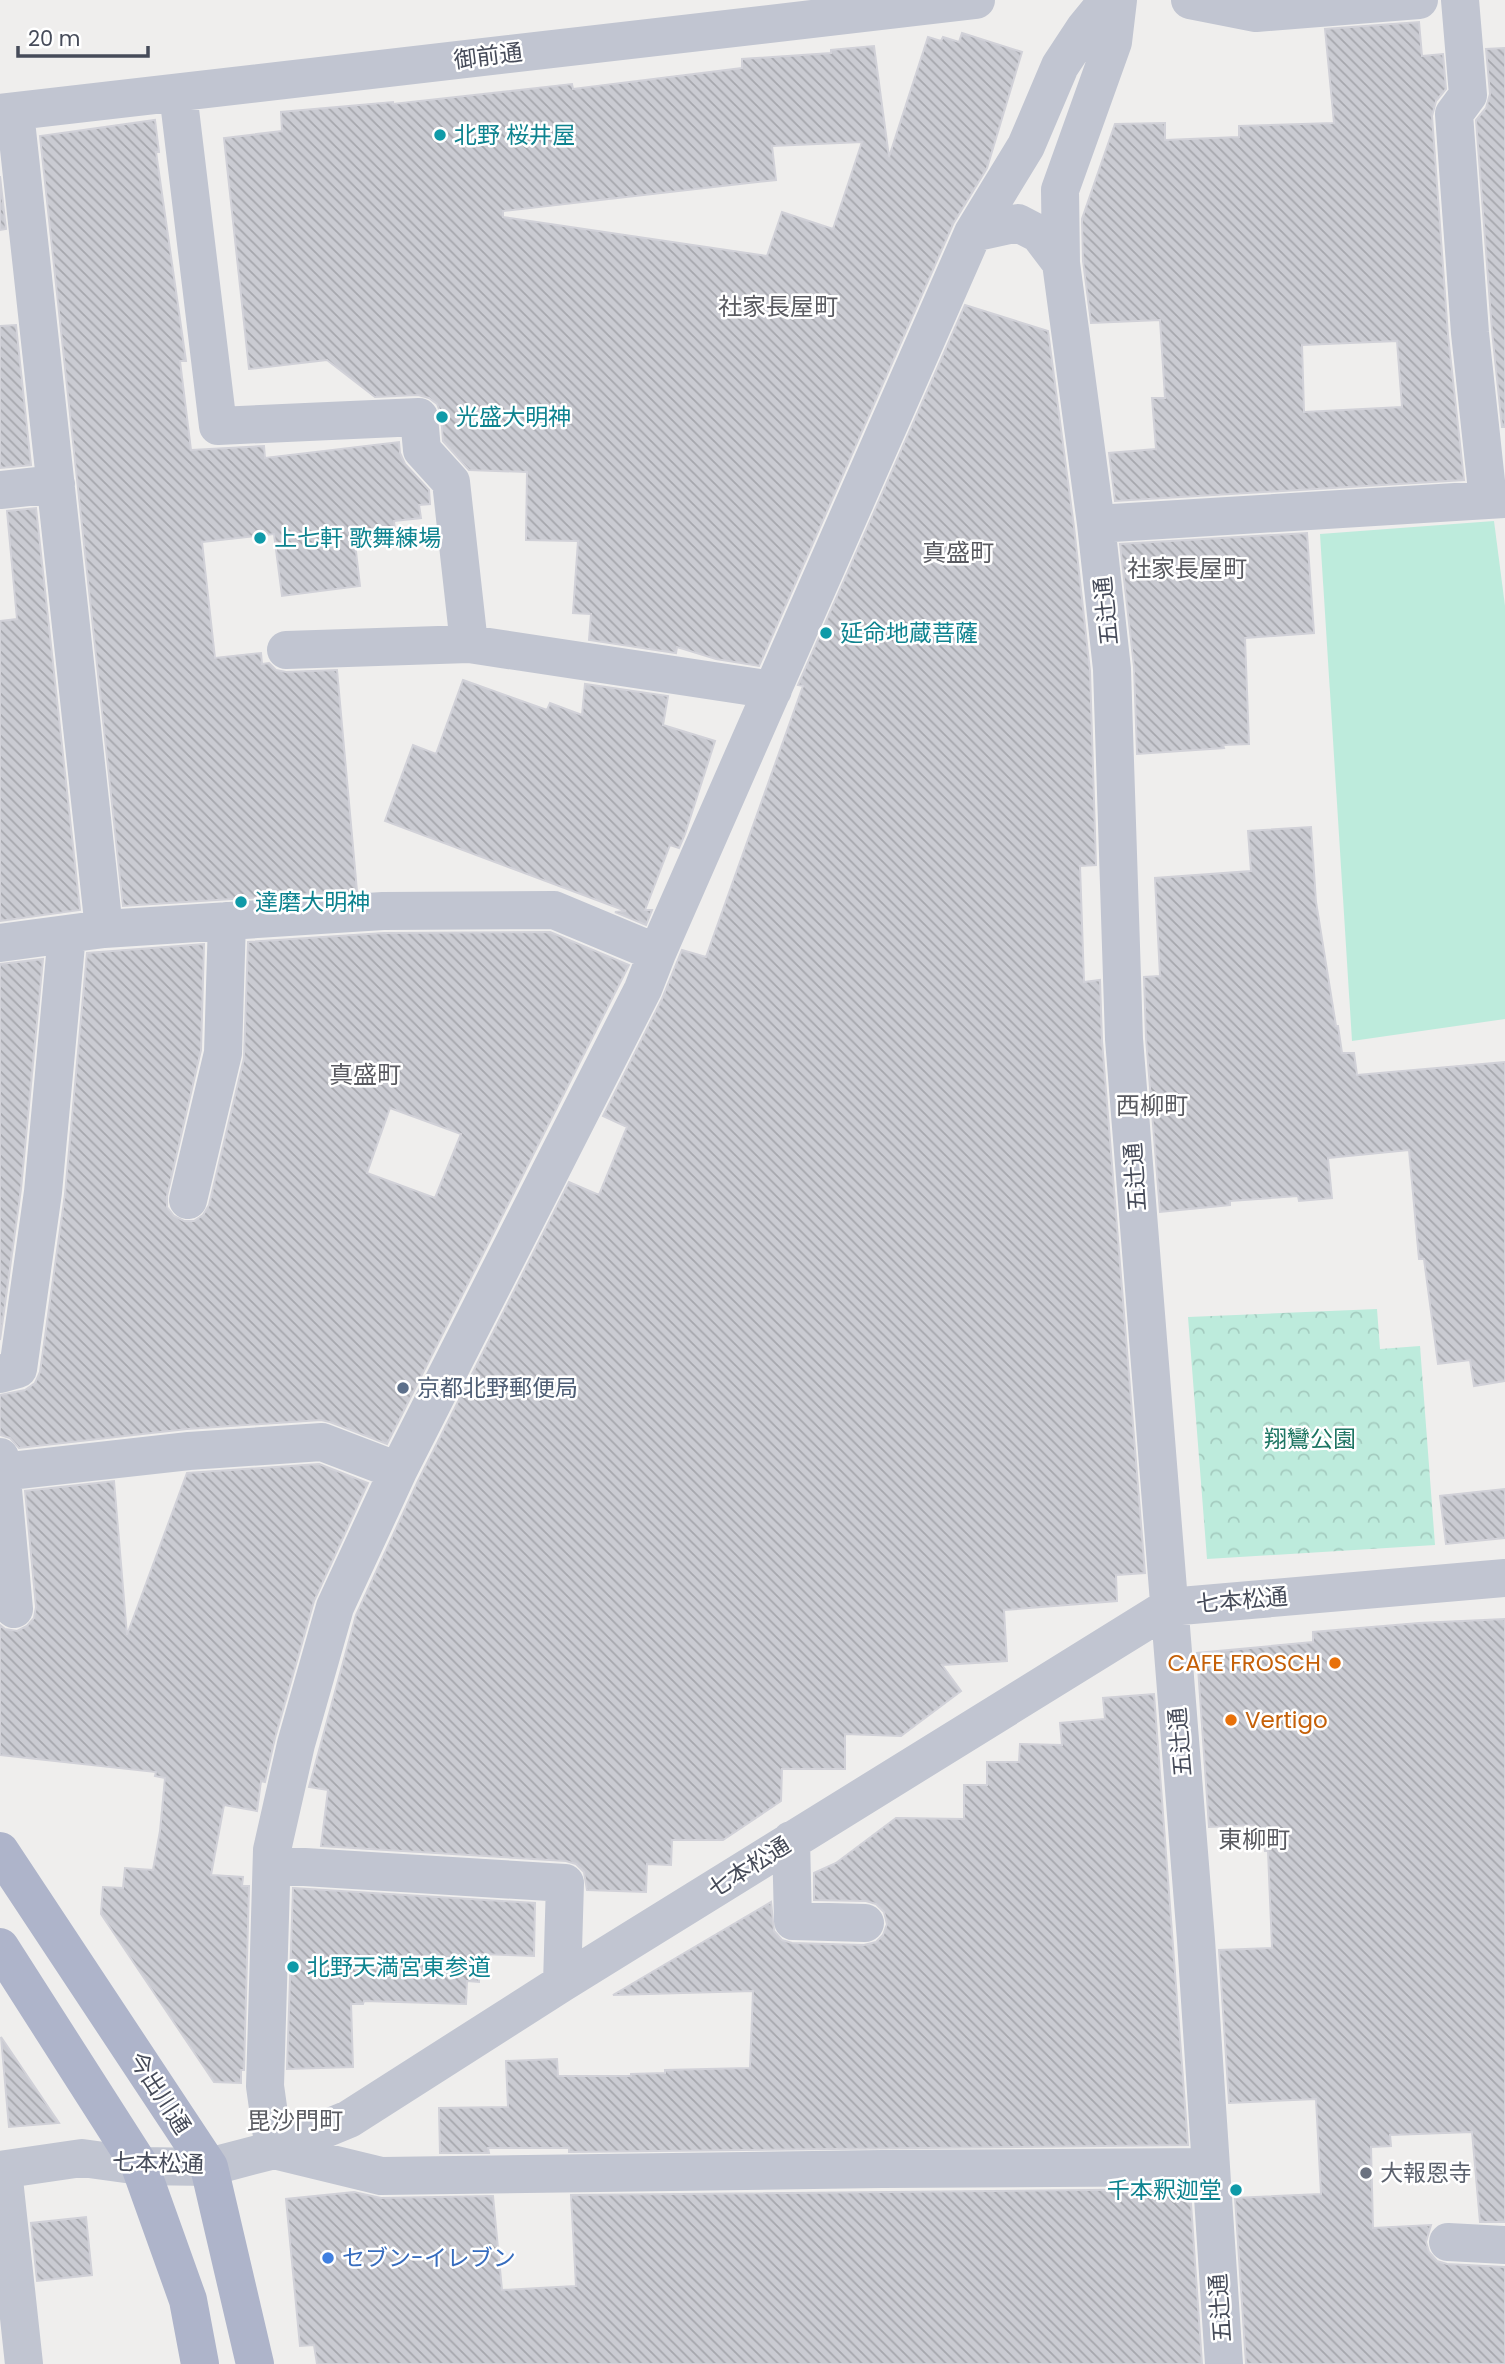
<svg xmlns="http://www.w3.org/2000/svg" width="1505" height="2364" font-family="Poppins,'Noto Sans JP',sans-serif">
<defs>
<pattern id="park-crowns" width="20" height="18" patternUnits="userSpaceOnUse" patternTransform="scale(1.75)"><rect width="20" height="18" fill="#bdebdc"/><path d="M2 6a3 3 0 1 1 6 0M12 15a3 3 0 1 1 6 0" fill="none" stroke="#a4cbbf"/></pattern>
<pattern id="building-back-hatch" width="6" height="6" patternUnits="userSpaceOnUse" patternTransform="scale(1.75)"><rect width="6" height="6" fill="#cacbd2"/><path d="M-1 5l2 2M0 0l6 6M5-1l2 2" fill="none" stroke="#a6a7ad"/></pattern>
</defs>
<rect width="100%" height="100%" fill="#efeeed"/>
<path fill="url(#park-crowns)" d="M1377,1309L1380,1349L1420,1346L1435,1545L1207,1559L1188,1317Z"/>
<path fill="#bdebdc" d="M1494,521L1505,606V1019L1352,1041L1320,534Z"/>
<path fill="url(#building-back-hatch)" stroke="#d1d1d8" stroke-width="2" fill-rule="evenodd" d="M1419,22L1422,56L1443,54L1446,89L1436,101L1432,116L1448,335L1464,480L1115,501L1109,453L1156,449L1152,398H1165L1160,320L1091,323L1083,261L1082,219L1115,124L1165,123V140L1239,137V126L1334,123L1325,29ZM1397,341L1402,407L1304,412L1302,345Z
M962,33L1022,52L987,168L953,224L759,666L716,659L677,647L676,653L589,640L591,614L573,613L578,541L526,540L527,472L469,470L443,441L441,414L437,404L429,398L418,395L375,397L327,360L249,369L224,138L282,131L281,112L393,102V104L572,84L573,89L742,68V59L831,53V50L874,46L889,157L928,37L941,41L943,37L959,42ZM862,142L833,229L782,212L767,256L503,217V211L776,180L772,146Z
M1505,48V427H1502L1492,331L1476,120L1486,108L1490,94L1486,49Z
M155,120L159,152H156L186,361H180L191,450L264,446L265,458L399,442L400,453L405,464L429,490L430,504L419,505L421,518L394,521L396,539L355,543L360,586L282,596L274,534L202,542L215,658L261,653L262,664L269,663L276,670L286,672L337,670L357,891L123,906L40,136Z
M0,176L6,229L0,230Z
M965,305L1048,331L1074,527L1090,671L1096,865L1080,866L1084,982L1100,980L1102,1041L1145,1573L1116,1575L1117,1601L1004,1610L1007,1661L942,1665L961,1691L901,1736L845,1734V1769H782L781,1801L723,1840H672L671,1865L647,1864L646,1892L587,1890L584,1872L576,1864L566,1861L321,1846L328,1790L309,1787L356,1615L418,1481L569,1182L599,1195L627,1127L603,1116L662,999L682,950L706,957L803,686L798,685Z
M16,325L31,465L0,468V326Z
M36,508L80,910L0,921V621L17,619L7,511Z
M1307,533L1314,633L1245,638L1249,744L1223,745L1224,748L1137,754L1134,667L1120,544Z
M463,680L547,710L550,703L582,715L585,684L668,696L663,725L715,741L685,834L679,848L670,845L645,910H652L646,925L615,912L626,911L385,821L413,745L436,754Z
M1311,827L1316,902L1336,1026H1338L1342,1053H1354L1357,1075L1505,1062V1381L1474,1386L1470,1360L1438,1364L1424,1259H1419L1409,1150L1328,1158L1332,1198L1299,1201L1298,1196L1230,1201V1205L1160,1212L1146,1038L1144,977L1160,976L1155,878L1251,871L1248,831Z
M550,932L629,965L387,1444L330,1422L321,1420L187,1429L19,1448L10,1438L0,1435V1395L25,1390L35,1383L40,1372L65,1194L87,953L204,944L201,1050L167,1196V1207L174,1216L184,1221H194L203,1215L209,1205L244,1058L248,942L384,933ZM390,1108L461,1134L435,1198L367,1173Z
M43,959L21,1189L0,1340V964Z
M319,1464L368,1483L314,1601L275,1738L265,1782L261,1781L257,1811L224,1805L211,1875L243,1877L242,1886H249L244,2070H241V2083L214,2082L101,1914L103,1887L123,1888L125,1868L153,1870L160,1831L165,1778L155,1776L156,1772L0,1755V1625L5,1629L17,1631L27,1626L34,1618L36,1607L25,1491L114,1481L127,1635L187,1473Z
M1505,1489V1538L1446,1544L1440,1496Z
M1505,1619V2222H1480L1472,2132L1390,2135L1391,2146L1371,2147L1373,2228L1431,2225L1426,2242L1429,2252L1437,2261L1447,2264L1505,2267V2364H1246L1235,2198L1321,2194L1316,2099L1229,2103L1219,1950L1272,1948L1268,1851H1265L1264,1829H1255V1825L1209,1827L1197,1653L1313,1642V1632L1419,1623Z
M1154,1694L1188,2145L569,2152V2148H488L489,2153H440L439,2108L508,2107L506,2061L557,2059L558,2076H631V2074L665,2073V2070L750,2068L753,1991L613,1995L771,1902L774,1931L782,1940L792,1943L864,1945L876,1942L883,1935L887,1924L884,1912L876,1904L866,1901L814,1900V1873L836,1863L896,1818L964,1819V1785H987V1762H1019L1020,1744L1062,1745L1060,1723L1105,1719L1103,1698Z
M293,1888L535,1903L534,1956L480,1954L479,1982L467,1981L466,2004L364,2001L363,2004H351L353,2067L287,2069Z
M1,2037L59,2123L9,2127Z
M1190,2189L1202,2364H317L314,2345L300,2346L286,2199L354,2192L381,2198L493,2196L502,2290L576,2286L571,2195Z
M86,2217L92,2275L37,2281L31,2223Z"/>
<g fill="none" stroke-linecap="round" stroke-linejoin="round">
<path stroke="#c1c5d1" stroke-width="38" d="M1108,0L1085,28L1060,66L1026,146L973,233L657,953L643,989L398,1471L335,1607L296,1744L272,1850L265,2086L274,2150L381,2176L882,2169L1210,2167
M1118,0L1113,42L1060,190L1061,263L1096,524L1112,669L1124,1039L1196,1940L1224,2364
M1190,0L1256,13L1419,0
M1460,0L1468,95L1454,114L1470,333L1488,500
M178,93L218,426L419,417L422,450L451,482L469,644
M15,112L104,929
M0,113L976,0
M973,233L1018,223L1039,234L1061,263
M0,490L56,484
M1096,524L1505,499
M286,650L469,644L773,690
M0,943L104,929L383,911L554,910L657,953
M188,1200L223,1053L227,921
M0,1374L18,1369L43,1192L67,934
M0,1457L14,1609
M0,1472L189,1451L322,1442L398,1471
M791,1840L793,1921L865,1923
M272,1865L565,1883L562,1983
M0,2170L82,2158L140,2166L209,2167L274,2150L349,2119L562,1983L1169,1607L1505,1578
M3,2170L24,2364
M1448,2242L1505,2245"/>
<path stroke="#aeb4ca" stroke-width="38" d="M0,1851L209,2167L255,2364
M0,1947L140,2166L188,2300L200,2364"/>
</g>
<g fill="#0f9aa8" stroke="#fff" stroke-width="2.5">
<circle cx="440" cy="135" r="7"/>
<circle cx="442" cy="417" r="7"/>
<circle cx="260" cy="538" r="7"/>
<circle cx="826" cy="633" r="7"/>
<circle cx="241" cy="902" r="7"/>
<circle cx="293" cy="1967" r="7"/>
<circle cx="1236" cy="2190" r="7"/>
</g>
<circle fill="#5c6f8a" stroke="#fff" stroke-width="2.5" cx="403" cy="1388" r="7"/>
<g fill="#e8710a" stroke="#fff" stroke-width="2.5">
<circle cx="1335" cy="1663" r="7"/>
<circle cx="1231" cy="1720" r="7"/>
</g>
<circle fill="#6b7280" stroke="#fff" stroke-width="2.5" cx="1366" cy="2173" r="7"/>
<circle fill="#3f7fe0" stroke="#fff" stroke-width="2.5" cx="328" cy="2258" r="7"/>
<g text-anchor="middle" stroke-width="5" stroke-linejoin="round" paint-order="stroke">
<g font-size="23" fill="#464b59" stroke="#fff">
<text transform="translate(488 56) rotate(-7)" y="8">御前通</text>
<text transform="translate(1106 611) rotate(-96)" y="8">五辻通</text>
<text transform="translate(1135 1177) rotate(-94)" y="8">五辻通</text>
<text transform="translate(1242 1600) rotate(-5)" y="8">七本松通</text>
<text transform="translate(1180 1742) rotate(-95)" y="8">五辻通</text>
<text transform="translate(749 1867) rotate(-32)" y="8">七本松通</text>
<text transform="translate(160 2093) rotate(57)" y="8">今出川通</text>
<text transform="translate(158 2163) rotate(2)" y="8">七本松通</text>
<text transform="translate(1220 2308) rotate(-94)" y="8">五辻通</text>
</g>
<g font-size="23" fill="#0d838f" stroke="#fff" text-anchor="start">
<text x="454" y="143">北野 桜井屋</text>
<text x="456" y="425">光盛大明神</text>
<text x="274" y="546">上七軒 歌舞練場</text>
<text x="840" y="641">延命地蔵菩薩</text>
<text x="255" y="910">達磨大明神</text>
<text x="307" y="1975">北野天満宮東参道</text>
<text x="1222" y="2198" text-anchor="end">千本釈迦堂</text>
</g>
<g font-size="23" fill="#4e5e75" stroke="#fff" text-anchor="start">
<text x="417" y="1396">京都北野郵便局</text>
</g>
<g font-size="23" fill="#1c7562" stroke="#fff">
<text x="1310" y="1447">翔鸞公園</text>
</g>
<g font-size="23" fill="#c56008" stroke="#fff" text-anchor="end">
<text x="1321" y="1671">CAFE FROSCH</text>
<text x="1245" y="1728" text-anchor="start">Vertigo</text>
</g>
<g font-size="23" fill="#5b616d" stroke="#fff" text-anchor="start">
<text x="1380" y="2181">大報恩寺</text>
</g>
<g font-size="23" fill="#366cbe" stroke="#fff" text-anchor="start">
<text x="342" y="2266">セブン-イレブン</text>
</g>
<g font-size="24" fill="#5a5b61" stroke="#fff">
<text x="778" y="315">社家長屋町</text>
<text x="958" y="561">真盛町</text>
<text x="1187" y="577">社家長屋町</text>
<text x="365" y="1083">真盛町</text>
<text x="1152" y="1114">西柳町</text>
<text x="1254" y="1848">東柳町</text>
<text x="295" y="2129">毘沙門町</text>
</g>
</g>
<path d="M18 46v10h130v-10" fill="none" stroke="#464b59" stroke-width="3.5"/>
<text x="28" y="46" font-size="21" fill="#464b59" stroke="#ffffff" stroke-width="5" paint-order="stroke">20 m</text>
</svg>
